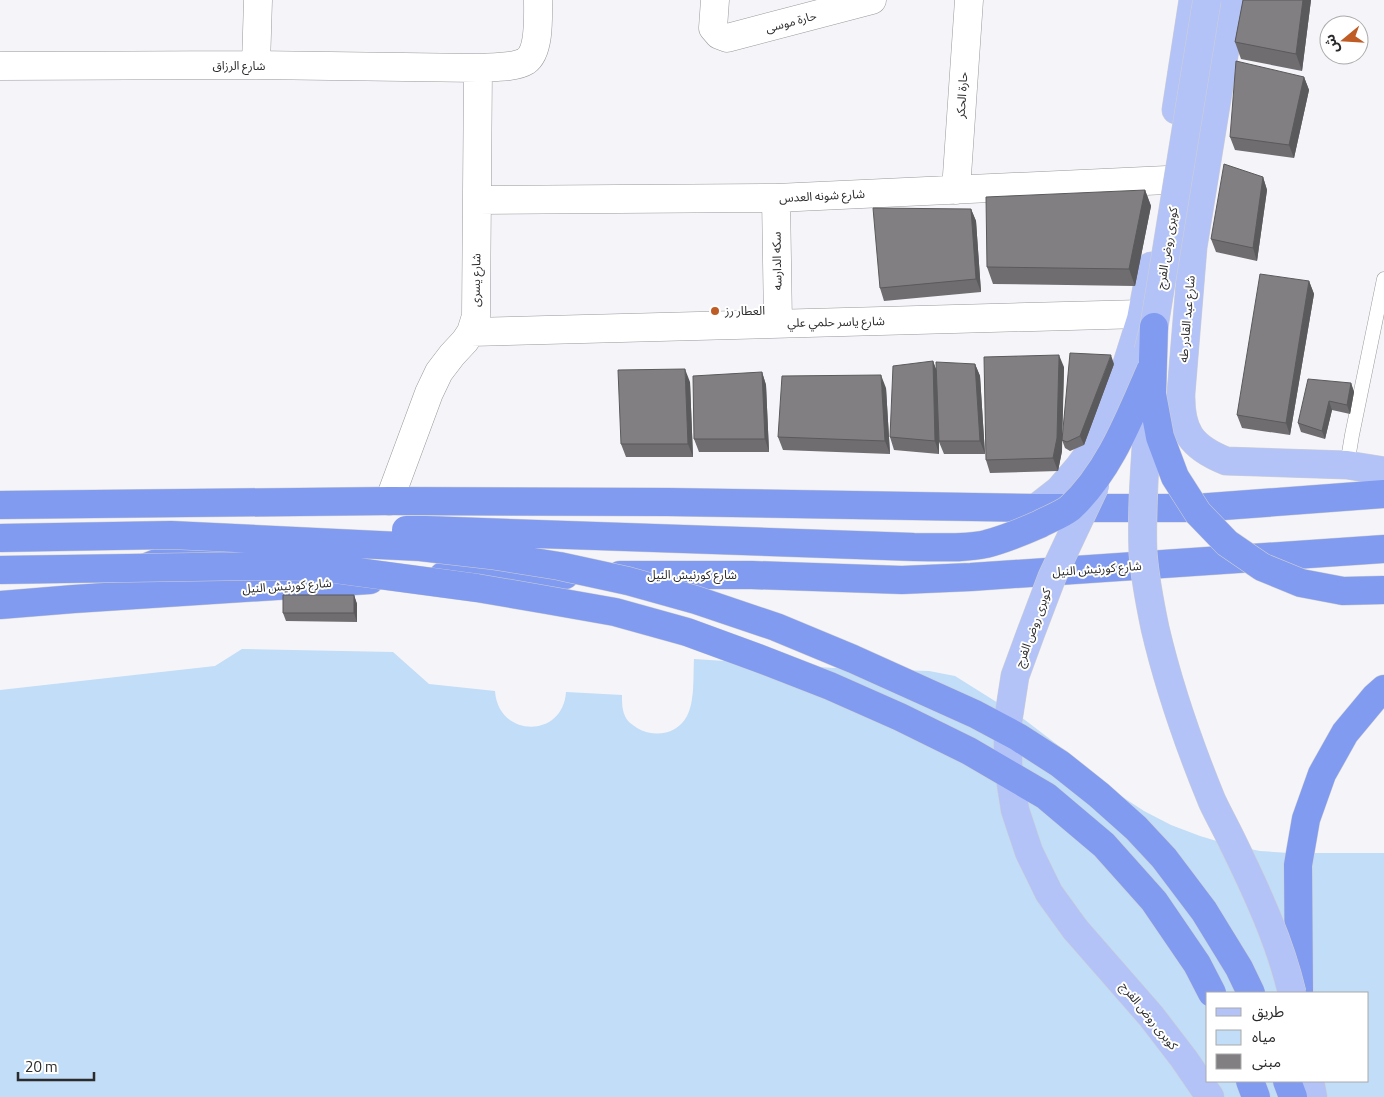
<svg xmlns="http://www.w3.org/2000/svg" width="1384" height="1097" font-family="'Titillium Web','Noto Sans Arabic',sans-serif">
<rect width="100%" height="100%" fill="#f5f4f8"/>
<path fill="#c1ddf7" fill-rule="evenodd" d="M242,649L393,652L429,684L495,691C498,738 563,739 566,692L622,695C622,703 622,711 626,718C628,722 633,725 637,728C654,738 677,735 687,716C695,701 693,676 694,659L834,668L929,671L955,676L1025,720L1072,756L1118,794L1144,811L1171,825L1200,836L1230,845L1260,851L1289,853H1384V1097H0V690L215,666ZM1208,993H1368V1081H1208Z"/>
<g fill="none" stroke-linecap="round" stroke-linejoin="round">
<defs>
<path id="lane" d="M1347,465L1352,435L1384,279"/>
<path id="street" d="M715,0L713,28L719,35L727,38L872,0
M256,65L258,0
M0,66L256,65L478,68C491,67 515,68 526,61C540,51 538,16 538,0
M956,190L969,0
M776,198L778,323
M478,200L776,198L1167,180
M471,332L1142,314
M389,501L429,393L439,372L452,355L465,341L471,332L476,316L478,68"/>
<path id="primary" d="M1233,0L1193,247L1181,393C1180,431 1191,447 1226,461L1347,465L1384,471
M1176,110L1193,0
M1036,508L1059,490L1078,468L1095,445L1108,419L1118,392L1141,319L1151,266
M1075,929L1151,1016L1184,1059L1210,1097
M1310,1081L1313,1097"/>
<path id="highway" d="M0,505L389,501L668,502L1036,508H1196L1384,494
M149,566L177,555L229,540
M620,575H752L902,580L971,577L1384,549
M443,576L467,575H565
M0,605L74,599L370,580
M1299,993L1298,865L1306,819L1322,774L1345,733L1375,697L1384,689
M1250,1081L1256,1097
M1287,1081L1293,1097"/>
</defs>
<use href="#lane" stroke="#99989c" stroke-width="15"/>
<use href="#street" stroke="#99989c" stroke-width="29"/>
<use href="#primary" stroke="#d0d0d1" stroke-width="29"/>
<use href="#highway" stroke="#d0d0d1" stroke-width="29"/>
<use href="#lane" stroke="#fff" stroke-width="14"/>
<use href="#street" stroke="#fff" stroke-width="28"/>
<use href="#primary" stroke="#b3c3f7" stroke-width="28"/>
<use href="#highway" stroke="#819bf1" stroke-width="28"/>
<defs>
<path id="primary-bridge" d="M1148,351L1154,327L1207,0
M1149,402C1146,452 1141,503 1143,553C1145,578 1150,604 1155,628C1169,688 1189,745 1212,801C1219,816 1227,830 1234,845C1257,892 1280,942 1292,993
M1075,929L1049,893L1029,852L1015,810L1008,765V721L1015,676L1030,635L1052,577L1095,486"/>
<path id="highway-bridge" d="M1154,327L1152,394L1160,437L1175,477L1198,513L1227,543L1262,567L1301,583L1343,591L1384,590
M406,530H425L914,547C936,547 965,549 986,544C1005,539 1022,532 1040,524C1049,519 1061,515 1070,508C1109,472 1129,419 1150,371
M0,538L171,535L420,547L490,555L559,566L628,581L696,600L776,627L853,659L975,714L1018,737L1060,764L1099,795L1136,828L1164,858L1204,911L1239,968L1251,993
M0,570L258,566L320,567L477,588L547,600L615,612L687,632L758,658L830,686L900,717L969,751L1046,796L1104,845L1154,901L1197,964L1212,993"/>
</defs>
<use href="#primary-bridge" stroke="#d0d0d1" stroke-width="29" stroke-linecap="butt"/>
<use href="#highway-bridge" stroke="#d0d0d1" stroke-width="29" stroke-linecap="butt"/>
<use href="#primary-bridge" stroke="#b3c3f7" stroke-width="28"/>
<use href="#highway-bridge" stroke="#819bf1" stroke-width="28"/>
</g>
<path fill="#6f6d70" d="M1243,0H1311L1302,71L1241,59L1235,42Z
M1304,77L1309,90L1294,158L1235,150L1230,137Z
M1263,177L1267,190L1257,261L1216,252L1211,239Z
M1145,190L1151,206L1135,286L993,284L987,267Z
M971,209L976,221L981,292L884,301L880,288Z
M1309,281L1314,294L1290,435L1242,428L1237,415Z
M933,361L936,370L975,364L980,376L985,454H944L939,442V454L894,450L890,437Z
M1114,364L1084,445L1070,451L1065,448L1062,440V451L1058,471L990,473L986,460L1064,367L1062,434Z
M762,372L766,385L769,452H699L694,439Z
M690,382L693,457H626L621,444Z
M1351,383L1354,392L1350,414L1332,410L1325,439L1301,432L1298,423Z
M886,388L890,454L783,450L778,437Z
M354,595L357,604V622L286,621L283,613Z"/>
<path fill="#5a595b" d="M1303,0H1311L1302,71L1296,54Z
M1304,77L1309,90L1294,158L1289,145Z
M1263,177L1267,190L1257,261L1253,248Z
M1145,190L1151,206L1135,286L1129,269Z
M971,209L976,221L981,292L976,279Z
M1309,281L1314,294L1290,435L1286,423Z
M1059,355L1064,367L1062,451L1058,471L1053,458Z
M1111,355L1114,364L1084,445L1080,436Z
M933,361L938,374L939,454L935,441Z
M975,364L980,376L985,454L980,441Z
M685,369L690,382L693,457L688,444Z
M762,372L766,385L769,452L765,439Z
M881,375L886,388L890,454L885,441Z
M1351,383L1354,392L1350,414L1347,405Z
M1329,401L1332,410L1325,439L1322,431Z
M354,595L357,604V622L354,613Z"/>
<path fill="#817f82" stroke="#5a595b" d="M1243,0H1303L1296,54L1235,42Z
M1236,61L1304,77L1289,145L1230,137Z
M1224,164L1263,177L1253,248L1211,239Z
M1145,190L1129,269L987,267L986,197Z
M873,208L971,209L976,279L880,288Z
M1260,274L1309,281L1286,423L1237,415Z
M1070,353L1111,355L1080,436L1067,442L1062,440Z
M1059,355L1057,438L1053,458L986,460L984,357Z
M933,361L935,441L890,437L893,366Z
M936,362L975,364L980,441H939Z
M685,369L688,444H621L618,370Z
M762,372L765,439H694L693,376Z
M881,375L885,441L778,437L782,376Z
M1308,379L1351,383L1347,405L1329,401L1322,431L1298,423Z
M283,595H354V613H283Z"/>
<circle fill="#bf5b24" stroke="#fff" stroke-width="2" cx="715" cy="311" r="5"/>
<g text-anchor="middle" stroke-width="4" stroke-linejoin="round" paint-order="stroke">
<g font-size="12" fill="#2b2b2c" stroke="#fff">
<text transform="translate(791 22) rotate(-15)" y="4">حارة موسى</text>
<text x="239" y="70">شارع الرزاق</text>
<text transform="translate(962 95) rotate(-86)" y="4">حارة الحكر</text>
<text transform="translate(822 196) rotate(-3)" y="4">شارع شونه العدس</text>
<text transform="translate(1167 248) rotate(-81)" y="4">كوبرى روض الفرج</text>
<text transform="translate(777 261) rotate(-91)" y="4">سكه الدارسه</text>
<text transform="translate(476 280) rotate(-89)" y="4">شارع يسرى</text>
<text transform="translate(1187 319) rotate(-85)" y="4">شارع عبد القادر طه</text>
<text transform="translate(836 322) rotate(-1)" y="4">شارع ياسر حلمي علي</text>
<text transform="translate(1097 569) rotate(-4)" y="4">شارع كورنيش النيل</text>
<text x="692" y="579">شارع كورنيش النيل</text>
<text transform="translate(287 586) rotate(-4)" y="4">شارع كورنيش النيل</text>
<text transform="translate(1033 628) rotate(-70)" y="4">كوبرى روض الفرج</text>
<text transform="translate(1149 1016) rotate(51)" y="4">كوبرى روض الفرج</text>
</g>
<g font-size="12" fill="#2b2b2c" stroke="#fff" text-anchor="start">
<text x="725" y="315">العطار رز</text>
</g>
</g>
<rect x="1206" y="992" width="162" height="90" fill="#ffffff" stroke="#aaaaab"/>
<rect x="1216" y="1008" width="25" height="8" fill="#b3c3f7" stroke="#aaaaab"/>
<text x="1252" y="1017" font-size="15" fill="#2b2b2c">طريق</text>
<rect x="1216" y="1030" width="25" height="15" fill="#c1ddf7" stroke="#aaaaab"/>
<text x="1252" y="1042" font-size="15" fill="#2b2b2c">مياه</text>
<rect x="1216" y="1054" width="25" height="15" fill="#817f82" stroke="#aaaaab"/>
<text x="1252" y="1067" font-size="15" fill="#2b2b2c">مبنى</text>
<g transform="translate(1344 40) rotate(252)"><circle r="24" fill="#ffffff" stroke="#aaaaab"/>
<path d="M0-4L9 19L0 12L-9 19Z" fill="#bf5b24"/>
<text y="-8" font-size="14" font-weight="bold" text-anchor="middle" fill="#2b2b2c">ش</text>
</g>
<path d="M18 1072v8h76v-8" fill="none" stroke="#2b2b2c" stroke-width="2.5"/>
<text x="25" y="1072" font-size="15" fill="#2b2b2c" stroke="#ffffff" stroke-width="4" paint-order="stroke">20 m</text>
</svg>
